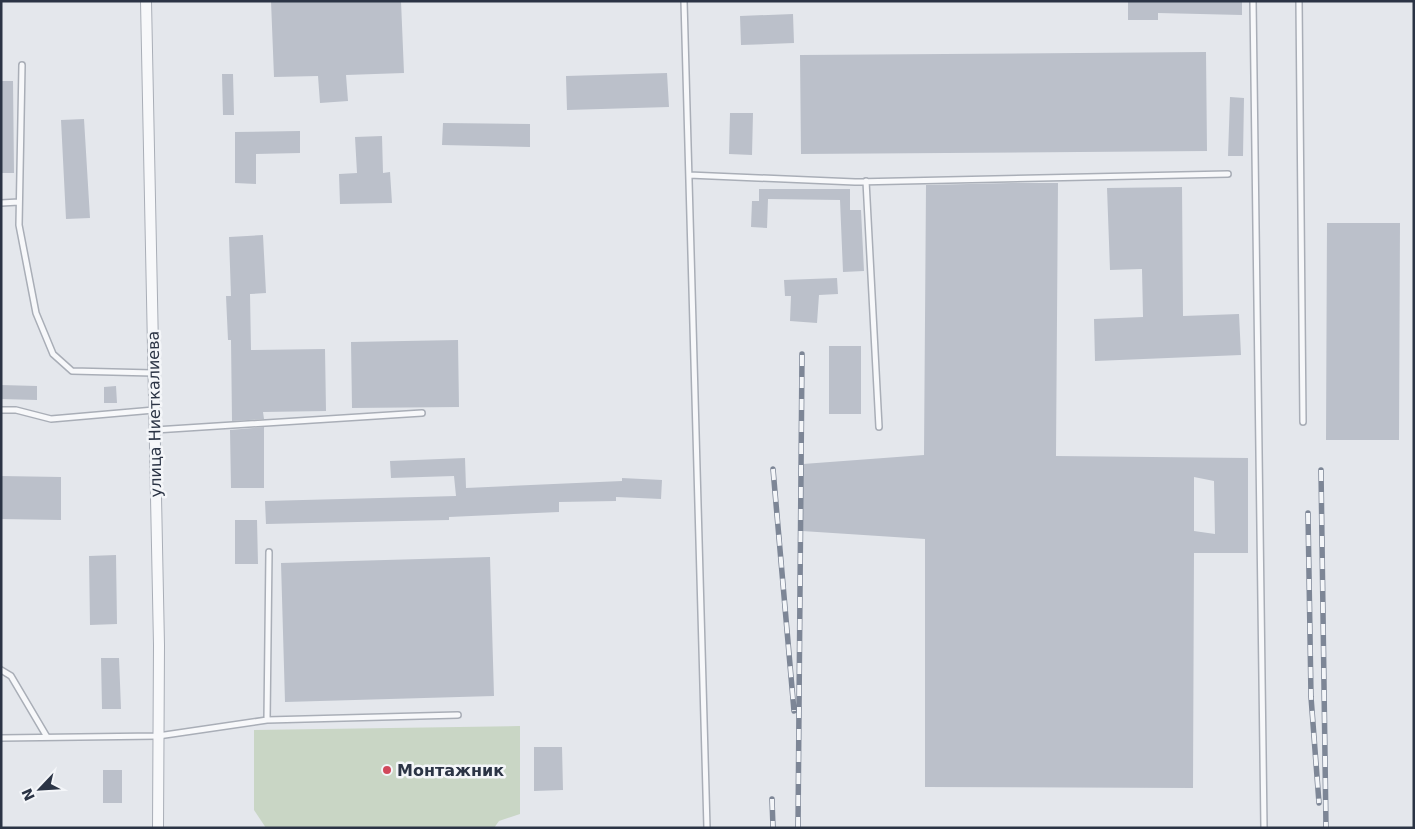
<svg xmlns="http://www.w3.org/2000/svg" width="1415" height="829" font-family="'DejaVu Sans',sans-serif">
<rect width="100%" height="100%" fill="#e4e7ec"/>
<path fill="#c9d6c5" d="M520,726V814L499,821L494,828H266L254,810V730Z"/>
<path fill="#bbc0ca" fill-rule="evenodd" d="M271,1H401L404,73L346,75L348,101L320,103L318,76L274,77Z
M1128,1H1242V15L1158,13V20H1128Z
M793,14L794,43L741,45L740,16Z
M1206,52L1207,151L801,154L800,55Z
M667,73L669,107L567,110L566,76Z
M222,74H233L234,115H223Z
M1,81H13L14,173H1Z
M1230,97L1244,98L1243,156H1228Z
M730,113H753L752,155L729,154Z
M84,119L90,218L66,219L61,120Z
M443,123L530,124V147L442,145Z
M300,131V153L256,154V184L235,183V132Z
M382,136L383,173L390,172L392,203L340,204L339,174L357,173L355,137Z
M1011,183H1058L1056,456L1248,458V553H1194L1193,788L925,787V539L802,531L803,464L924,455L926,185ZM1194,477L1214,481L1215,534L1194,531Z
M1182,187L1183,316L1239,314L1241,355L1095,361L1094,319L1143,317L1142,269L1110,270L1107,188Z
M759,189H850V210H861L864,271L843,272L840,200L768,199L767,228L751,227L752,201H759Z
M1327,223H1400L1399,440H1326Z
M263,235L266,293L250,294L251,350L325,349L326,411L263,412L264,419L232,421L231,340H228L226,296H231L229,237Z
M837,278L838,294L819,295L817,323L790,321L791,296H785L784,280Z
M458,340L459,407L352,408L351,342Z
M829,346H861V414H829Z
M1,385L37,386V400L1,399Z
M116,386L117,403H104V387Z
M264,427V488H231L230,430Z
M465,458L466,488L622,481V478L662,480L661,499L616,497V501L559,502V512L449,517V520L266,524L265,501L456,496L454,476L391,478L390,461Z
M1,476L61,477V520L1,519Z
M235,520H257L258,564H235Z
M116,555L117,624L90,625L89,556Z
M490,557L494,696L285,702L281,563Z
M101,658H119L121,709H102Z
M534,747H562L563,790L534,791Z
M103,770H122V803H103Z"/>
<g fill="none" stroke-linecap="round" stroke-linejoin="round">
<defs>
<path id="service" d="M684,1L707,828
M1253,1L1264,828
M1299,1L1303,422
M22,65L19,225L36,313L53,354L72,371L153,373
M689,175L855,182L1228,174
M866,181L879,427
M1,203L19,202
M1,410H16L51,419L154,410
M155,430L422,413
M1,670L11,676L47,737
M267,720L269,552
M1,738L158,736L267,720L458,715"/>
<path id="minor" d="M146,1L159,645L158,828"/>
</defs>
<use href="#service" stroke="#a9aeb7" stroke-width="8"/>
<use href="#minor" stroke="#a9aeb7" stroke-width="12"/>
<use href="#service" stroke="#f7f8fa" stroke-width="5"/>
<use href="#minor" stroke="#f7f8fa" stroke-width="10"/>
<defs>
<path id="rail" d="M773,469L794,711
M1321,470L1326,828
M1308,513L1311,697L1319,803
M772,799L773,828
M798,828L802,354"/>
</defs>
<use href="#rail" stroke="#7d8696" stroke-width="5.5"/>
<use href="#rail" stroke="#f4f6f9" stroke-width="4" stroke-dasharray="11" stroke-linecap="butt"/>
</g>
<circle fill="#d1495b" stroke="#f4f6f9" stroke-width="2" cx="387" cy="770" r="5"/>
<g text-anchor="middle" stroke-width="5" stroke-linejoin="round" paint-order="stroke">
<g font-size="16" fill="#2b3445" stroke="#f4f6f9">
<text transform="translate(154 414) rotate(-91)" y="6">улица Ниеткалиева</text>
</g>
<g font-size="16" font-weight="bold" fill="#2b3445" stroke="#f4f6f9" text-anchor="start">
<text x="397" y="776">Монтажник</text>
</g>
</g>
<rect width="1415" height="829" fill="none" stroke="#2b3445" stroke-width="5"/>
<g transform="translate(40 789) rotate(245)" stroke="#f4f6f9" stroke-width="4" paint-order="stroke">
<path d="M0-4L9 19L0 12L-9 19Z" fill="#2b3445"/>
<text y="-8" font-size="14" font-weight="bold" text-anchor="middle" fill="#2b3445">N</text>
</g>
</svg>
